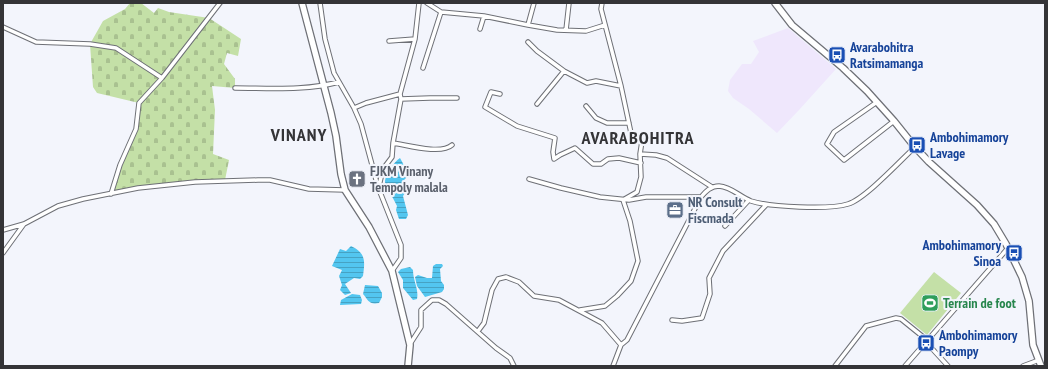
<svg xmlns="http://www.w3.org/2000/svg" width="1048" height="369" font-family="'PT Sans Narrow',sans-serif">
<defs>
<pattern id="cemetery-stones" width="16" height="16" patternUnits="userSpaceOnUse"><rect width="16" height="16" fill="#c4e0a7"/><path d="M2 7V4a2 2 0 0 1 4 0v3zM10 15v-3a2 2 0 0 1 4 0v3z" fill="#a9c190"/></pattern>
<pattern id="water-rules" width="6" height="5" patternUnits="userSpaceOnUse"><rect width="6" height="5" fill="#53c6f0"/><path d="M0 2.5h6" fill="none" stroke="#46a2c3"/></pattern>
</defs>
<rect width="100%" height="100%" fill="#f3f5fc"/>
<path fill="#efe7fc" d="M788,28L836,69L799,110L777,133L749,109L733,98L728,91L730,80L742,64H751L759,52L753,41Z"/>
<path fill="url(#cemetery-stones)" d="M130,3H141L154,13L158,8L169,12L209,18L241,39L238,56L227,53L224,64L235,79V88L212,86L215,110L213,154L229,160L225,180L138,188L111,194L120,165L136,129L139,103L97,93L93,87L90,44L103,21L125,9Z"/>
<path fill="#c4e0a7" d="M934,272L961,293L927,335L900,313Z"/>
<path fill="url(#water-rules)" d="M400,158L406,169L407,177L404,180L405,193L403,196L408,215L406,219H399L396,210L397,206C394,200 392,195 387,191C386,188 385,184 385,181C386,173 394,162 400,158Z
M351,246C366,253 365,261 363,276L360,279L354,278L345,284L351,293L345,295L340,290L342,285L339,276L342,270L332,266L340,249L346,251Z
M436,264H442L443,266L440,269L441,281L444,285V289L442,292L425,297L417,286L415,277L418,275L427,278H432L433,266Z
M410,267L413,270C413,281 419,289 417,299L413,300L403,288V280L398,272L401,269Z
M365,285L378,286L382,293V297L379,303C369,305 368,300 363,294Z
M352,294L360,295L362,300L361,304L340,305L341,300Z"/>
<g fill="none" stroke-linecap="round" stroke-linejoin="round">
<defs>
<path id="street" d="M320,3L325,39L334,73L354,108L361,124L378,187L401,245V258L392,271
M419,3L415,39L400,94L401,99L430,98H457
M427,3L441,12
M534,3L528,25L557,30L586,31L605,25
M602,3L601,9L621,86L631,133L642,141L640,154L656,155L667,158L712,187
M3,27L36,42L90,44L116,48L162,78
M480,29L484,16L528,25
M566,30L569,3
M389,41L415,39
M528,42L537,51L564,71L587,83L596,81L621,86
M423,68L441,12L484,16
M235,88C269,88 306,91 339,82
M500,94L491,92L485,107L517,126L555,138L553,152L554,159L560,155L575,148L593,164H601L608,159L619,158L641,163
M877,102L834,132L827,144L844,160L894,121
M537,104L564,71
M586,106L596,118L607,123H629
M354,108L366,103L400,94
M393,143C407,145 441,155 452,145
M529,179L561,188L600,197L629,200L646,197H701C706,191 711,186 719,186C732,187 740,197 751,201C770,207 829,210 848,204C865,199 900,161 915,147
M379,186L383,169L392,157L393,143L401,99
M111,194L120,165L136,129L139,103L162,78L220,3
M725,226L749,200
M3,230L24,224L58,206L83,199L138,188L195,182L258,180H270L309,189L345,190
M3,253L24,224
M580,310L605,306L617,296L631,281L638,261L630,221L623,200L637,192L641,177L640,154
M672,320L682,321L702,318L710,294L709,278L723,251L766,205
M478,331L484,323L492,290L498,279L506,277L519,282L534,296L559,300L602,323L621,345L627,340L701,197
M926,342L948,366
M410,344L421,327V310L432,300H439L446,304L496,348L510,358L514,366
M613,366L621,345
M835,366L866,326L896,318L901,319L927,340
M905,366L1008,248
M1023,366L1039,360"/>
<path id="secondary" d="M302,3L331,113L336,136L341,174L345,190L369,227L392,271L410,345L408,366
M775,3L792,25L843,68L867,91L894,121L914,146L929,162L977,205L994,224L1006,244L1022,277L1029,301L1033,345L1041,366"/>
</defs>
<use href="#street" stroke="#6e7076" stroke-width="5.5"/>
<use href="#secondary" stroke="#6e7076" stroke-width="8"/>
<use href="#street" stroke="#fff" stroke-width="3.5"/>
<use href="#secondary" stroke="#fff" stroke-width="5.5"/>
</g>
<defs>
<symbol id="bus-square" viewBox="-11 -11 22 22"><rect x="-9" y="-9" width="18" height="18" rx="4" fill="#1a4fb4" stroke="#f3f5fc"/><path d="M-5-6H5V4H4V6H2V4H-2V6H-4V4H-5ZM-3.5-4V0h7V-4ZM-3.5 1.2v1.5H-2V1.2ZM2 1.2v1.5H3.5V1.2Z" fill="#fff"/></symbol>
<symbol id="church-square" viewBox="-11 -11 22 22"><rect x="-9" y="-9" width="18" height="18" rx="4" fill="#6b7280" stroke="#f3f5fc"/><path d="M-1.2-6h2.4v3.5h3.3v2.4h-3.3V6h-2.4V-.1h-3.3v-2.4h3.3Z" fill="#fff"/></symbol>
<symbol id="office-square" viewBox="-11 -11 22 22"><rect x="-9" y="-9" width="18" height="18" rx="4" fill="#5c6f8a" stroke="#f3f5fc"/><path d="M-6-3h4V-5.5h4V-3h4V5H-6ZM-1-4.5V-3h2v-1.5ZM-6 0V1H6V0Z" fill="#fff"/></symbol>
<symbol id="stadium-square" viewBox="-11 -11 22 22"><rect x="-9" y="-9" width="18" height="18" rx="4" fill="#2e9e5b" stroke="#f3f5fc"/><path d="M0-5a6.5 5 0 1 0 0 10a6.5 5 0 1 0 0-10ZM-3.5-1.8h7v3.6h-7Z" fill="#fff"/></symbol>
</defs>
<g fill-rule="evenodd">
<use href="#bus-square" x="827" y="45" width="20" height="20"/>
<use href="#bus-square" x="907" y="135" width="20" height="20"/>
<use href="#church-square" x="347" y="169" width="20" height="20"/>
<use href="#office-square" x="665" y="200" width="20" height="20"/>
<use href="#bus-square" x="1004" y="243" width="20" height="20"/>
<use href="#stadium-square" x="920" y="293" width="20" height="20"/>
<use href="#bus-square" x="916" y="333" width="20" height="20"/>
</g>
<g text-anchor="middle" stroke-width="4" stroke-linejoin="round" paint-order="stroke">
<g font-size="14" font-weight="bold" fill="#164399" stroke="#f3f5fc" text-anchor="start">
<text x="850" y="52">Avarabohitra<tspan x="850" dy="16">Ratsimamanga</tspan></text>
<text x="930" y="142">Ambohimamory<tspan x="930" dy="16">Lavage</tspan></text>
<text x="1001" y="250" text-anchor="end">Ambohimamory<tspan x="1001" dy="16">Sinoa</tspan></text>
<text x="939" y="340">Ambohimamory<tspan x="939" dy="16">Paompy</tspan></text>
</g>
<g font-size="14" font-weight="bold" fill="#5b616d" stroke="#f3f5fc" text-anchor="start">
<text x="370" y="176">FJKM Vinany<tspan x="370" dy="16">Tempoly malala</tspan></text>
</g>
<g font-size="14" font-weight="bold" fill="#4e5e75" stroke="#f3f5fc" text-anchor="start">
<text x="688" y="207">NR Consult<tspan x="688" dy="16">Fiscmada</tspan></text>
</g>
<g font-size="14" font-weight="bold" fill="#27864d" stroke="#f3f5fc" text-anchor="start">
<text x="943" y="308">Terrain de foot</text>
</g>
<g font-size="18" font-weight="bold" letter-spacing="1" fill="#343437" stroke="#f3f5fc">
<text x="299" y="141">VINANY</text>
<text x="638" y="144">AVARABOHITRA</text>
</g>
</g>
<rect width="1048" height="369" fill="none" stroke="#343437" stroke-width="8"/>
</svg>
